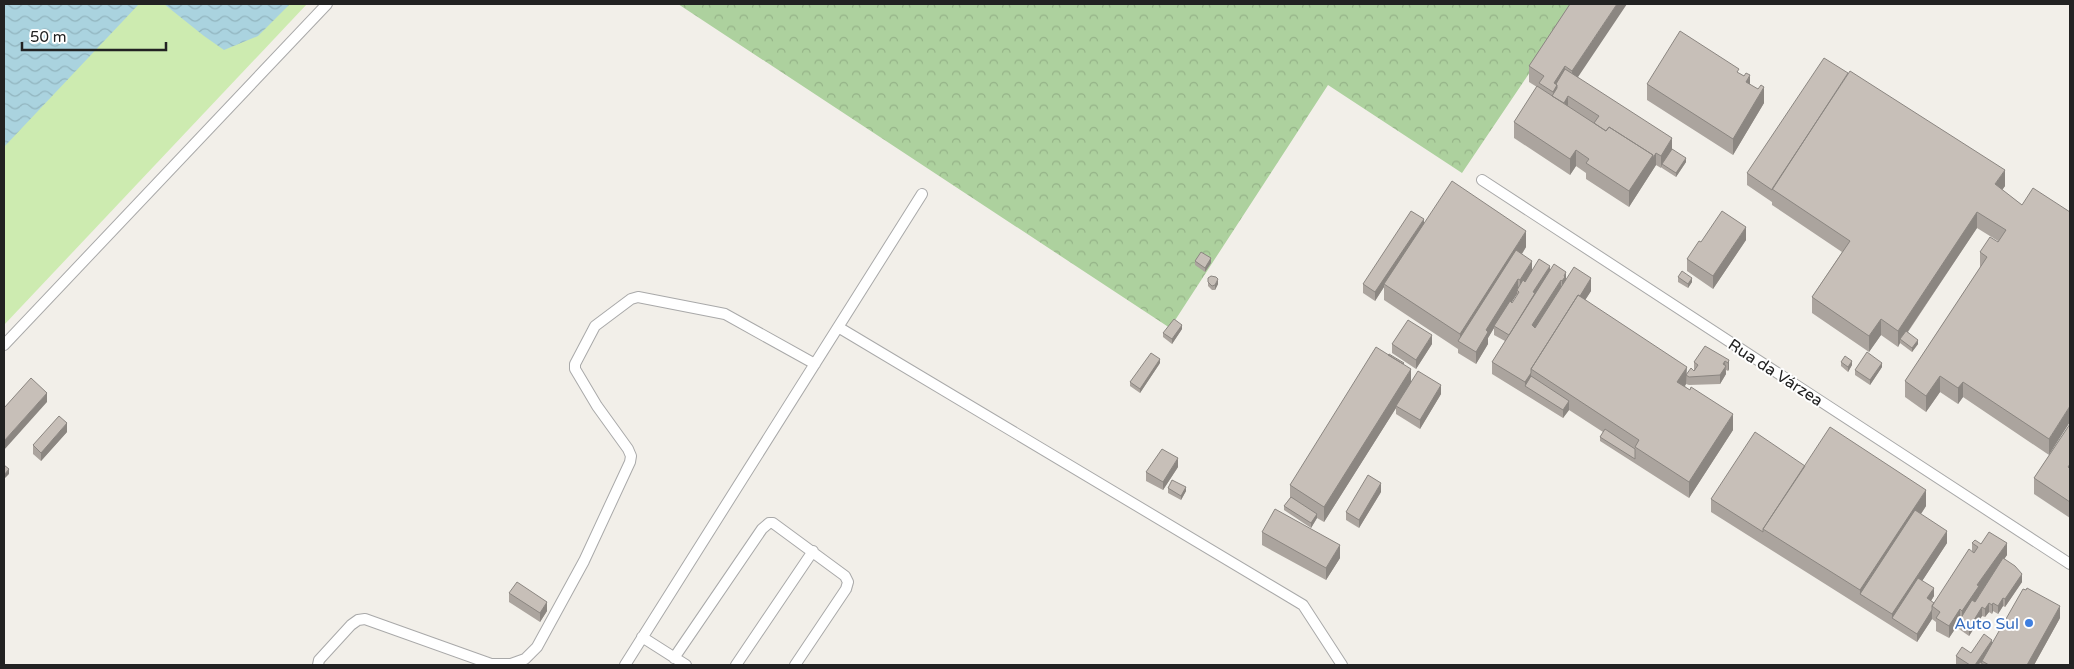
<svg xmlns="http://www.w3.org/2000/svg" width="2074" height="669" font-family="'Varela Round',sans-serif">
<defs>
<pattern id="forest-crowns" width="20" height="18" patternUnits="userSpaceOnUse" patternTransform="scale(1.25)"><rect width="20" height="18" fill="#add19e"/><path d="M2 6a3 3 0 1 1 6 0M12 15a3 3 0 1 1 6 0" fill="none" stroke="#95b388"/></pattern>
<pattern id="water-waves" width="16" height="10" patternUnits="userSpaceOnUse" patternTransform="scale(1.25)"><rect width="16" height="10" fill="#aad3df"/><path d="M0 5q4-4 8 0t8 0" fill="none" stroke="#92b5bf"/></pattern>
</defs>
<rect width="100%" height="100%" fill="#f2efe9"/>
<path fill="#cdebb0" d="M4,4H307L4,325Z"/>
<path fill="url(#forest-crowns)" d="M678,4H1576L1462,173L1328,85L1170,328Z"/>
<path fill="url(#water-waves)" d="M4,4H139L4,147Z
M164,4H290L258,36L224,50L204,36Z"/>
<g fill="none" stroke-linecap="round" stroke-linejoin="round">
<defs>
<path id="service" d="M1482,180L2070,564
M838,327L1303,605L1342,665
M4,345L327,4
M642,637L686,665
M674,658L762,529L769,523H773L845,576L848,582L846,589L795,665
M318,665L319,660L351,625L358,620L365,619L491,664H511L525,659L537,647L584,561L630,462L631,456L628,449L597,406L575,369V364L595,326L631,299L638,297L725,314L815,364
M625,665L922,194
M736,665L813,551"/>
</defs>
<use href="#service" stroke="#a9a9a9" stroke-width="12"/>
<use href="#service" stroke="#fff" stroke-width="10"/>
</g>
<path fill="#aba49e" fill-rule="evenodd" d="M1570,4L1578,78L1672,149L1686,162L1676,177L1662,168V167L1661,168L1656,165L1629,207L1586,179V173L1576,166L1570,175L1514,138V122L1537,87L1529,82V66Z
M1739,73L1744,76L1764,103L1733,155L1647,100V84Z
M1747,173L2005,186L2002,190L2022,205L2070,212L2049,455L1963,397L1958,404L1940,392L1926,412L1905,397V381L1980,268V252L1998,241L1977,228L1908,332L1918,344L1912,352L1900,343L1898,347L1881,335L1869,352L1812,313V297L1842,252L1772,205V202L1747,185Z
M1424,224L1526,247L1522,254L1532,270H1550L1566,280L1591,291L1585,300L1687,374L1694,371V362L1729,360V369L1728,371L1726,370V374L1720,384L1689,385L1686,384L1685,386L1733,430L1689,498L1600,441V437L1603,432L1569,410L1563,418L1492,374V362L1505,341L1494,335V328L1488,338V344L1476,364L1458,353V349L1384,300V287L1375,301L1363,293V284ZM1517,294V296L1512,303L1511,302Z
M1746,240L1713,289L1687,271V259L1701,242Z
M1195,261L1211,263L1205,272L1195,265Z
M1678,277L1692,282L1688,288L1678,282Z
M1208,282L1218,284L1215,290H1212L1208,286Z
M1182,329L1172,344L1163,337V333Z
M1392,344H1432L1416,369L1392,353Z
M1841,362L1852,365L1848,372L1841,366Z
M1160,363L1140,393L1130,386V382Z
M1404,365L1411,383L1441,394L1420,429L1396,414V408L1324,522L1317,518L1311,528L1284,510V506L1290,498V485Z
M1882,367L1870,385L1855,375V370Z
M2070,424V518L2034,494V478Z
M67,432L41,461L33,454V445Z
M1805,466L1926,506L1921,514L1947,543L1922,581L1934,596L1931,601L1934,603L1972,551V543L1981,544L2007,555L2004,559L2022,582L2005,607L2003,606L1998,614L1993,611L1992,614L1989,612L1985,617L1982,616L1969,636L1959,629V623L1949,638L1936,631V622L1932,619L1917,642L1711,512V499Z
M1178,467L1163,490L1146,481V472Z
M1168,488L1186,491L1181,500L1168,493Z
M1381,492L1359,528L1346,520V512Z
M1262,532L1340,558L1326,580L1262,545Z
M509,593L547,611L540,622L509,602Z
M2060,618L2034,665H1956V656L1971,653L1992,643Z"/>
<path fill="#8b8681" d="M1617,4H1627L1572,86V71Z
M1565,66V82L1553,96L1554,83Z
M1750,75V91L1746,82Z
M1764,87V103L1733,155V139Z
M1568,96V108L1564,103Z
M1672,138V151L1662,164L1661,168V156Z
M1576,150V166L1570,175V159Z
M1656,153V165L1629,207V191L1653,155Z
M1686,158V162L1676,177V173Z
M2005,170V186L1995,200V184Z
M1977,212V228L1902,340L1900,339V343L1898,347V331Z
M1424,219V227L1384,284V287L1375,301V292Z
M1746,227V240L1713,289V276Z
M1526,231V247L1464,344L1460,342V334Z
M1211,258V263L1205,272V268Z
M1532,261V273L1520,292V280Z
M1550,266V275L1511,336L1533,292Z
M1566,272V284L1562,294V281L1564,276Z
M1591,278V291L1538,374L1533,370Z
M1692,278V282L1688,288V284Z
M1218,279V284L1215,290V285Z
M1518,279V291L1517,290V294L1496,327L1494,326V328L1488,338V344L1476,364V352L1486,330Z
M1561,280V293L1532,338V325Z
M1881,319V335L1869,352V336Z
M1182,325V329L1172,344V339Z
M1432,335V344L1416,369V360Z
M1918,340V344L1912,352V348Z
M1160,359V363L1140,393V389Z
M1729,360V369L1728,371V363Z
M1725,361L1726,374L1720,384V375Z
M1852,361V365L1848,372V367Z
M1882,363V367L1870,385V380Z
M1687,367L1686,384L1677,398V382Z
M1411,369V385L1396,406V408L1324,522V507Z
M1531,373V385L1525,386V382Z
M1940,376V392L1926,412V396Z
M1963,382V397L1958,404V388Z
M1441,385V394L1420,429V420Z
M47,393V402L4,450V441Z
M1569,401V410L1563,418V410Z
M2070,406V422L2049,455V439Z
M1733,414V430L1689,498V482Z
M67,423V432L41,461V453Z
M1178,458V467L1163,490V482Z
M9,469V474L4,479V475Z
M1381,483V492L1359,528V520Z
M1186,487V491L1181,500V496Z
M1926,490V506L1866,598L1860,594V606V590Z
M1317,514V518L1311,528V523Z
M1947,531V543L1896,621L1892,618V614Z
M2007,543V555L1979,595V599L1962,624V611L1977,585Z
M1340,545V558L1326,580V568Z
M2022,574V582L2005,607V599Z
M1934,588V596L1927,607V598Z
M2003,598V606L1998,614V606Z
M547,602V611L540,622V613Z
M1989,603V612L1985,617V609Z
M1993,603V611L1992,614V605Z
M2060,606V618L2034,665H2027Z
M1982,607V616L1969,636V628Z
M1960,609V621H1959V623L1949,638V626Z
M1932,610V619L1917,642V634Z
M1992,640V649L1982,661V664L1981,665H1975Z"/>
<path fill="#c7bfb8" stroke="#8b8681" d="M1570,4H1617L1572,71L1565,66L1554,83L1557,85L1553,92L1539,83L1544,76L1529,66Z
M1680,31L1739,69L1737,72L1744,76L1746,73L1750,75L1746,82L1758,89L1761,85L1764,87L1733,139L1647,84Z
M1824,58L1848,73L1772,190L1747,173Z
M1565,69L1672,138L1661,156L1656,153L1653,158V155L1609,127L1606,131L1594,123L1599,116L1568,96L1564,103L1552,96L1557,88V85L1556,84Z
M1850,71L2005,170L1995,184L2022,205L2033,188L2070,212V406L2049,439L1963,382L1958,388L1940,376L1926,396L1905,381L1987,257L1980,252L1990,237L1998,242L2006,230L1977,212L1898,331L1881,319L1869,336L1812,297L1850,241L1772,189Z
M1537,86L1606,131L1609,127L1653,155L1629,191L1586,163L1589,159L1576,150L1570,159L1514,122Z
M1672,149L1686,158L1676,173L1662,164Z
M1452,181L1526,231L1460,334L1384,284Z
M1411,211L1424,219L1375,292L1363,284Z
M1722,211L1746,227L1713,276L1687,259L1699,241L1701,242Z
M1516,250L1532,261L1520,280L1518,279L1486,330L1488,332L1476,352L1458,341Z
M1201,252L1211,258L1205,268L1195,261Z
M1539,259L1550,266L1533,292L1535,293L1509,335L1494,326L1510,301L1512,303L1519,292L1517,290L1523,280L1525,282Z
M1554,264L1566,272L1564,276L1565,277L1562,281L1561,280L1532,325L1535,328L1574,267L1591,278L1580,296L1578,295L1531,369V373L1525,382L1492,362Z
M1682,271L1692,278L1688,284L1678,277Z
M1211,276L1216,277L1218,279L1215,285L1212,286L1208,282V278Z
M1578,295L1687,367L1677,382L1690,390L1691,387L1733,414L1689,482L1635,447L1639,440L1531,369Z
M1174,319L1182,325L1172,339L1163,333Z
M1408,320L1432,335L1416,360L1392,344Z
M1906,331L1918,340L1912,348L1900,339Z
M1705,346L1729,360L1728,363L1725,361L1723,364L1726,366L1720,375L1689,377L1686,375L1691,368L1694,371L1698,365L1694,362Z
M1376,347L1411,369L1324,507L1290,485Z
M1867,352L1882,363L1870,380L1855,370Z
M1151,353L1160,359L1140,389L1130,382Z
M1389,354L1404,363L1403,364L1388,355Z
M1845,356L1852,361L1848,367L1841,362Z
M1418,371L1441,385L1420,420L1396,406Z
M1531,376L1569,401L1563,410L1525,386Z
M31,378L47,393L4,441V408Z
M59,416L67,423L41,453L33,445Z
M2070,424V464L2068,467L2070,469V502L2034,478Z
M1830,427L1926,490L1860,590L1763,529Z
M1605,429L1635,449V459L1600,437Z
M1755,432L1805,466L1763,529V532L1711,499Z
M1162,449L1178,458L1163,482L1146,472Z
M4,465L9,469L4,475Z
M1368,475L1381,483L1359,520L1346,512Z
M1172,480L1186,487L1181,496L1168,488Z
M1291,497L1317,514L1311,523L1284,506Z
M1275,509L1340,545L1326,568L1262,532Z
M1915,510L1947,531L1892,614L1860,594Z
M1989,532L2007,543L1977,585L1979,586L1962,611L1960,609L1949,626L1936,618L1940,612L1932,606L1969,549L1974,553L1978,547L1972,543L1975,540L1981,544Z
M2003,558L2015,566L2022,574L2005,599L2003,598L1998,606L1993,603L1992,605L1989,603L1985,609L1982,607L1969,628L1959,621L1972,600L1975,602Z
M1918,578L1934,588L1927,598L1934,603L1932,606V610L1917,634L1892,618Z
M517,582L547,602L540,613L509,593Z
M2027,588L2060,606L2027,665H1989L1982,661L2023,589L2026,590Z
M1984,634L1992,640L1975,665H1970L1956,656L1962,647L1971,653Z
M1980,662L1982,663V665H1978Z"/>
<circle fill="#3f7fe0" stroke="#fff" stroke-width="2" cx="2029" cy="623" r="5"/>
<g text-anchor="middle" stroke-width="4" stroke-linejoin="round" paint-order="stroke">
<g font-size="16" fill="#222" stroke="#fff">
<text transform="translate(1776 372) rotate(33)" y="6">Rua da Várzea</text>
</g>
<g font-size="16" fill="#366cbe" stroke="#fff" text-anchor="end">
<text x="2019" y="629">Auto Sul</text>
</g>
</g>
<rect width="2074" height="669" fill="none" stroke="#222222" stroke-width="10"/>
<path d="M22 42v8h144v-8" fill="none" stroke="#222222" stroke-width="2.5"/>
<text x="30" y="42" font-size="15" fill="#222222" stroke="#ffffff" stroke-width="4" paint-order="stroke">50 m</text>
</svg>
